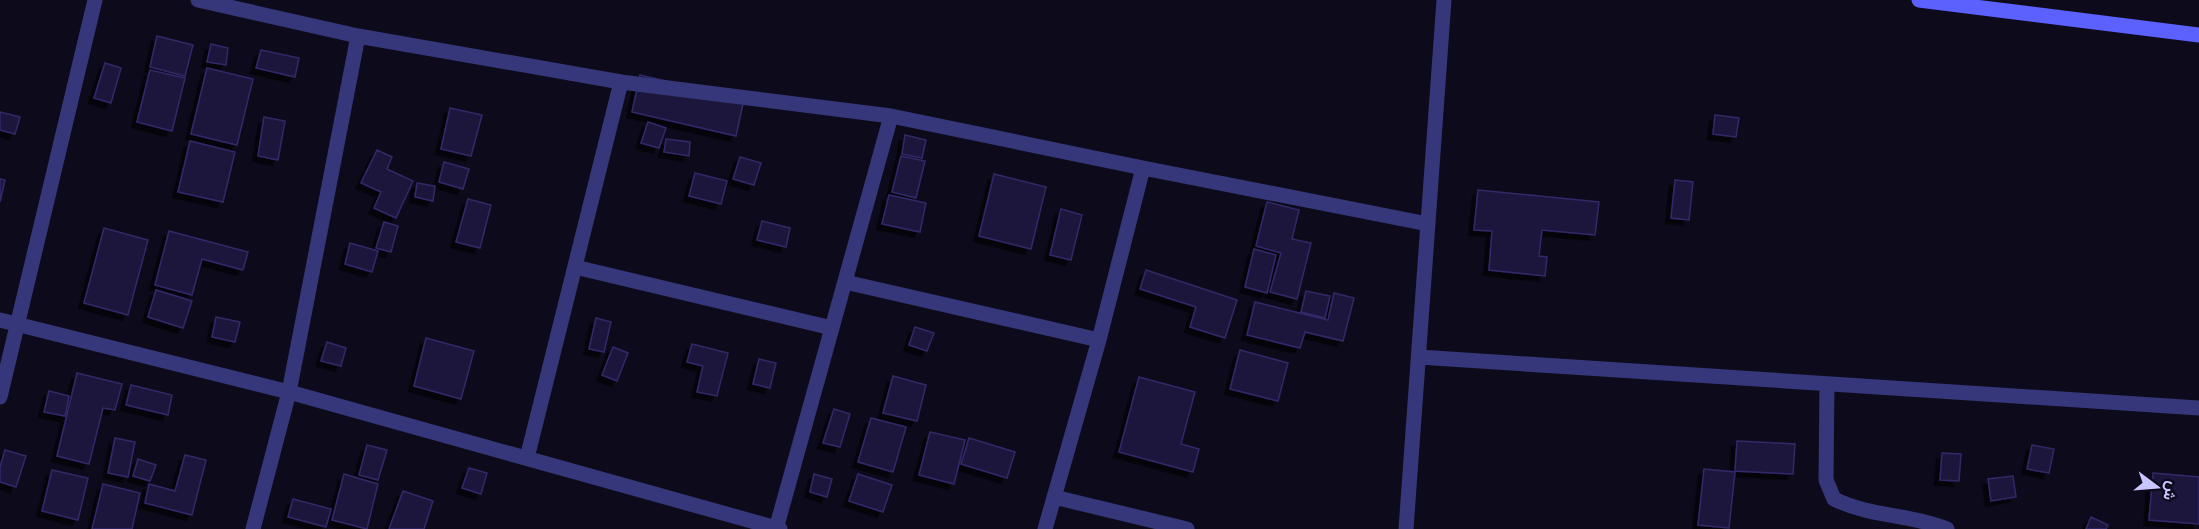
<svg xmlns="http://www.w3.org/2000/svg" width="2199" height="529" font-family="'Varela Round',Vazirmatn,sans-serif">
<defs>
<filter id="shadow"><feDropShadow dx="-5.5" dy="5.5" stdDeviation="0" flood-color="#0009"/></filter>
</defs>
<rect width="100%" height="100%" fill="#0d0b1b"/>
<path fill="#1c173c" stroke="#322968" stroke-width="1.5" filter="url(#shadow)" d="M157,36L193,45L185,76L150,67Z
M211,44L228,48L226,65L207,62Z
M261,50L299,58L295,77L256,68Z
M105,63L121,68L111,103L94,98Z
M207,68L253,79L237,145L191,134Z
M150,70L185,78L172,131L137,122Z
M640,75L744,99L736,136L632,112Z
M450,108L482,115L471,156L441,149Z
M0,112L20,117L15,134L0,130Z
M1715,115L1739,118L1736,137L1713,134Z
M264,117L285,121L278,160L258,156Z
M648,122L666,128L659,148L641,143Z
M905,135L926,140L922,158L902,154Z
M666,139L690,142L689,156L664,152Z
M190,141L235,152L223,202L178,192Z
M377,150L392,157L387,169L413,181L396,218L374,208L381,192L361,183Z
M901,156L925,161L916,198L892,192Z
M740,157L761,163L754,185L733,179Z
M444,162L469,169L463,189L439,182Z
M695,173L727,181L721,204L689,196Z
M994,174L1046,187L1031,249L979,236Z
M0,179L5,180L0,202Z
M1675,180L1693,182L1689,220L1671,218Z
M417,183L435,186L433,201L415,197Z
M1478,190L1599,202L1595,235L1542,230L1539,256L1547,257L1545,276L1489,270L1492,231L1474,230Z
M889,195L926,203L920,232L882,224Z
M468,199L491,205L480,248L456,242Z
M1267,202L1299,210L1292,239L1311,243L1297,299L1270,292L1281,253L1256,246Z
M1061,209L1082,215L1071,260L1050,255Z
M762,221L790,228L786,247L757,240Z
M384,222L398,226L391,252L376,248Z
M104,228L148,240L128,315L84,303Z
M169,231L248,252L243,270L202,259L192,295L155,285Z
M350,243L378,251L372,272L345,264Z
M1254,249L1276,255L1267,293L1245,287Z
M1146,270L1237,300L1225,338L1190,327L1196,307L1140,289Z
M156,290L192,301L183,328L148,317Z
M1306,291L1330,296L1325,318L1301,312Z
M1334,293L1354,298L1343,341L1305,332L1300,348L1247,335L1255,302L1328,320Z
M216,317L240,322L235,342L212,337Z
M596,318L611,322L604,352L589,349Z
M915,327L934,333L927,351L909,345Z
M426,338L474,351L461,399L414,386Z
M327,342L346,348L341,366L321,361Z
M692,344L728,353L717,396L697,392L703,366L687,362Z
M613,347L628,353L617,381L602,375Z
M1240,350L1288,363L1278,401L1230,389Z
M759,359L776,363L770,388L753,384Z
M77,373L122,384L115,410L103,408L89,464L57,456Z
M893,376L926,385L917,421L883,413Z
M1139,377L1195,392L1181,444L1199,449L1193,472L1119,452Z
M131,385L172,395L168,415L126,405Z
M49,391L69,396L65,416L44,412Z
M834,409L850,414L840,447L823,443Z
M871,418L906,427L893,472L858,462Z
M930,432L965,440L954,484L919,475Z
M115,438L135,442L128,477L108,473Z
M969,438L1015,452L1007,478L961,464Z
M1737,441L1795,444L1793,474L1735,471Z
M367,445L387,450L378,480L359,475Z
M2032,445L2054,449L2049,473L2027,469Z
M5,450L26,456L16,487L0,482V467Z
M1942,453L1961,454L1959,481L1940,480Z
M185,455L206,460L192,515L145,503L149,484L175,491Z
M138,459L156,465L150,481L133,476Z
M469,468L487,473L481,494L462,488Z
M1704,469L1735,472L1729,528L1698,525Z
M52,470L88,478L78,520L42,511Z
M2153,473L2199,477V524L2149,520Z
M344,474L378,484L367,529L332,520Z
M814,474L832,479L827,497L810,492Z
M858,474L892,485L883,512L849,501Z
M2013,476L2016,497L1991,501L1988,479Z
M103,484L140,493L132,529H92Z
M403,491L433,501L424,529H389Z
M293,499L331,509L326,527L288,517Z
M2091,517L2108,525L2106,529H2086Z"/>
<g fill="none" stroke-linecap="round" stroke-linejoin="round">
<path stroke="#36377a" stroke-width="15" d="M198,0L358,36L621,82L891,116L1143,168L1428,224
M575,267L832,328
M845,282L1099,340
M0,320L289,392L780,529
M1419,357L2199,408
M1827,384L1826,480L1834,499C1870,517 1910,514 1947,529
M0,397L95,0
M527,458L621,82
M1054,497L1187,529
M253,529L289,392L358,36
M776,529L891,116
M1045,529L1099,340L1143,168
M1406,529L1444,0"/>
<path stroke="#5c61fe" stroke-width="15" d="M1919,0L2199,35"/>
</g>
<g transform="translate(2157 487) rotate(106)" stroke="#0d0b1b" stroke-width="4.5" paint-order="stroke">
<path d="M0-4.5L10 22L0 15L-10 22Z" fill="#c8c5ff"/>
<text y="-9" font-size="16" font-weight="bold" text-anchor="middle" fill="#c8c5ff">ش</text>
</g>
</svg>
